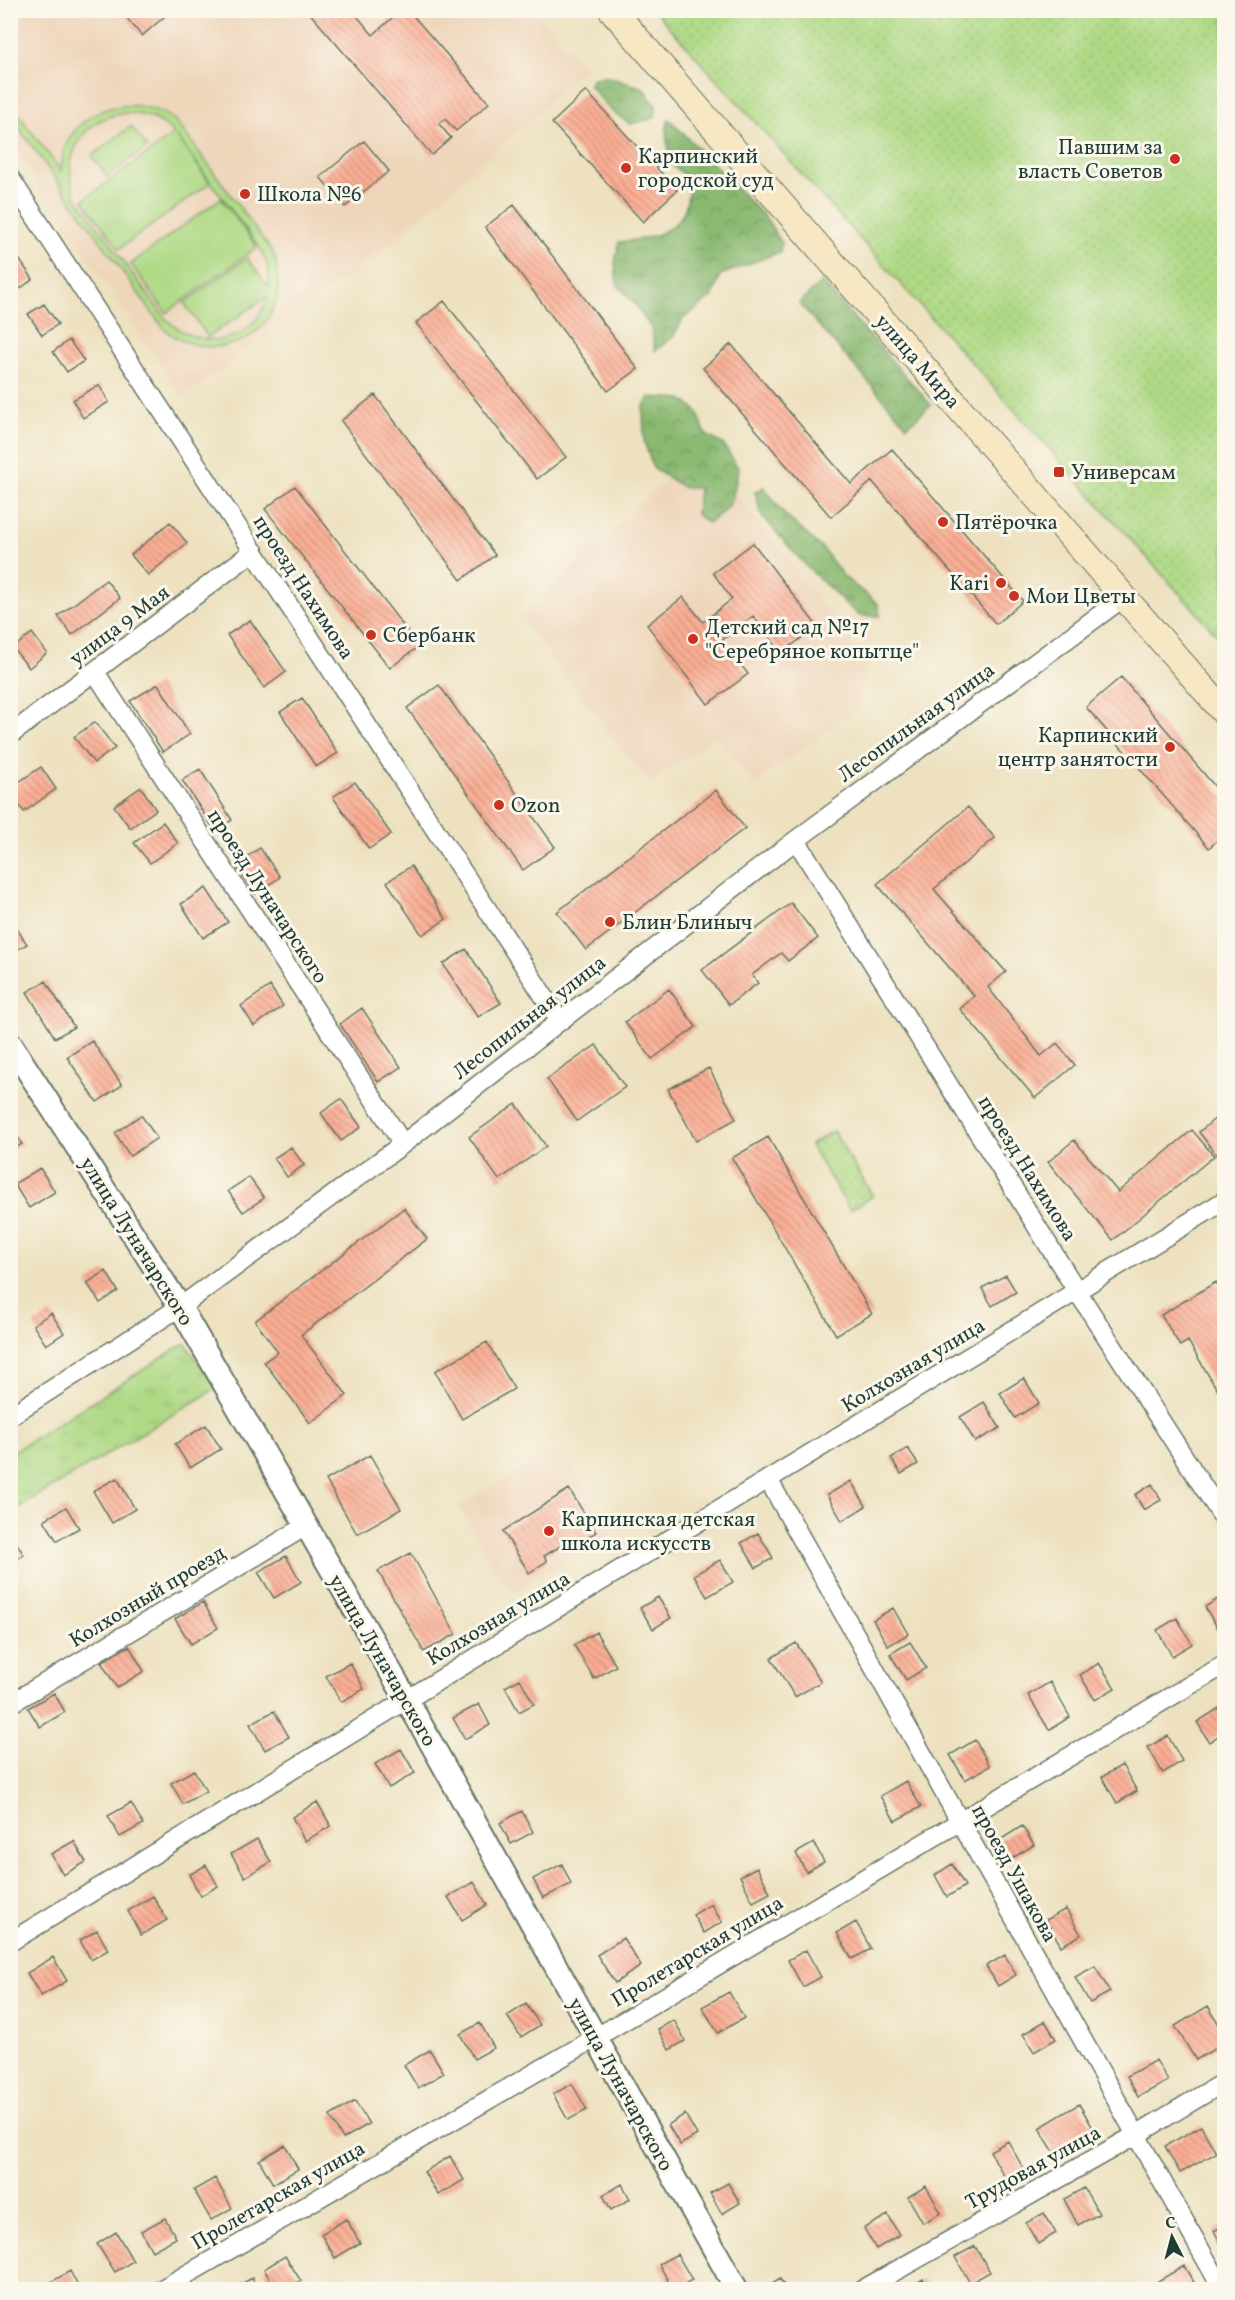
<svg xmlns="http://www.w3.org/2000/svg" width="1235" height="2300" font-family="Vollkorn,serif">
<defs>
<pattern id="grass-tufts" width="24" height="20" patternUnits="userSpaceOnUse" patternTransform="scale(1.5)"><rect width="24" height="20" fill="#afd985"/><path d="M3 7l-1-3M5 7V3M7 7l1-3M15 17l-1-3M17 17v-4M19 17l1-3" fill="none" stroke="#96bb73"/></pattern>
<pattern id="forest-crowns" width="20" height="18" patternUnits="userSpaceOnUse" patternTransform="scale(1.5)"><rect width="20" height="18" fill="#8bb972"/><path d="M2 6a3 3 0 1 1 6 0M12 15a3 3 0 1 1 6 0" fill="none" stroke="#71985e"/></pattern>
<pattern id="park-dots" width="8" height="8" patternUnits="userSpaceOnUse" patternTransform="scale(1.5)"><rect width="8" height="8" fill="#afd985"/><path d="M2 2h.1M6 6h.1" fill="none" stroke="#96bb73" stroke-width="1.8" stroke-linecap="round"/></pattern>
<pattern id="building-back-hatch" width="6" height="6" patternUnits="userSpaceOnUse" patternTransform="scale(1.5)"><rect width="6" height="6" fill="#fbae94"/><path d="M-1 5l2 2M0 0l6 6M5-1l2 2" fill="none" stroke="#cb8f7a"/></pattern>
</defs>
<rect width="100%" height="100%" fill="#fbf7ec"/>
<filter id="ink" filterUnits="userSpaceOnUse"><feTurbulence type="fractalNoise" baseFrequency=".0167" numOctaves="2"/><feDisplacementMap in="SourceGraphic" scale="12" xChannelSelector="R" yChannelSelector="G"/><feConvolveMatrix kernelMatrix="1 2 1 2 8 2 1 2 1" color-interpolation-filters="sRGB"/></filter>
<filter id="wash" filterUnits="userSpaceOnUse"><feTurbulence type="fractalNoise" baseFrequency=".008" numOctaves="4" result="noise"/><feDisplacementMap in="SourceGraphic" scale="24" xChannelSelector="R" yChannelSelector="G"/><feGaussianBlur stdDeviation="1.35" result="paint"/><feColorMatrix in="noise" values="0 0 0 0 0 0 0 0 0 0 0 0 0 0 0 0 0 1.4 0 .05"/><feComposite in="paint" operator="in"/></filter>
<g filter="url(#wash)">
<rect width="100%" height="100%" fill="#ede1c0"/>
<path fill="#eed6bb" d="M10,11H535L585,67L518,131L391,243L183,397L11,145Z
M701,448L867,662L859,707L754,785L716,736L649,784L520,617Z
M561,1447L612,1535L510,1594L459,1506Z"/>
<path fill="url(#grass-tufts)" stroke="#678b5c" stroke-width="1.5" d="M185,1343L217,1388L11,1512V1453Z"/>
<path fill="url(#forest-crowns)" stroke="#557b53" stroke-width="1.5" d="M609,77L643,88L656,106L655,118L630,124L610,110L589,85L593,78Z
M669,119L766,218L781,242L780,252L720,275L713,296L683,319L673,337L655,351L651,328L637,307L617,284L615,263L619,242C661,239 695,225 687,177L672,165C669,151 663,132 669,119Z
M822,282L931,405L907,426L799,303Z
M649,397L682,399L697,411L706,435L723,444L738,468C733,498 735,507 707,523L696,514L699,488H684L653,468L644,441L643,408Z
M764,487L784,514L824,550L843,576L878,604L880,616H859L807,567L761,515L755,492Z"/>
<path fill="url(#park-dots)" stroke="#678b5c" stroke-width="1.5" d="M655,11H1224V643Z
M833,1131L873,1196L850,1210L810,1145Z"/>
<path fill="#afd985" stroke="#678b5c" stroke-width="1.5" fill-rule="evenodd" d="M10,103L61,171C62,162 62,152 67,143C88,102 142,94 177,122L274,254C277,266 279,278 278,290C272,347 204,363 164,329L11,117ZM128,113C146,114 162,120 174,134L83,200L119,249L210,183L176,135L261,250C267,262 271,274 269,287L247,258L184,303L208,337L268,296C253,346 200,353 165,318L75,195C61,153 84,117 128,113Z
M131,126L147,147L107,177L92,156Z
M221,198L257,247L166,313L131,264Z"/>
<g id="blocks">
<path fill="url(#building-back-hatch)" d="M120,10H172L142,36Z
M307,10H352L373,35L401,10H408L489,103L456,131L445,119L439,124L451,138L432,155Z
M586,91L677,190L643,222L552,123Z
M364,141L389,171L345,207L320,177Z
M514,205L638,369L608,391L485,227Z
M19,259L33,279L17,291L10,282V265Z
M444,301L566,457L537,479L416,323Z
M44,304L58,324L42,335L28,314Z
M69,340L84,361L67,372L53,352Z
M731,344L851,484L892,449L1023,601L996,624L872,481L831,517L703,368Z
M99,385L109,402L83,418L73,400Z
M375,395L495,555L461,580L341,421Z
M295,486L419,646L390,668L265,509Z
M170,522L187,543L148,575L131,555Z
M753,543L817,626L782,653L753,616L722,640L748,674L708,704L647,625L683,597L703,622L732,599L713,573Z
M106,580L120,598L72,635L58,616Z
M250,620L286,672L264,688L227,635Z
M32,633L47,653L29,668L13,648Z
M1121,677L1224,797V834L1209,848L1086,707Z
M158,684L190,734L163,752L130,701Z
M439,685L555,847L523,870L407,708Z
M302,698L338,753L316,767L280,712Z
M95,722L115,748L94,763L74,737Z
M41,767L56,789L24,812L10,792V788Z
M200,769L232,820L215,831L182,780Z
M355,782L391,834L369,849L333,797Z
M141,787L156,810L130,828L114,806Z
M716,790L745,828L586,950L557,912Z
M968,807L995,838L934,889L1006,972L988,987L1041,1056L1057,1043L1075,1065L1035,1098L960,1009L974,996L877,884Z
M163,822L178,843L150,863L134,843Z
M260,848L280,877L255,894L235,865Z
M411,866L446,919L422,935L387,882Z
M206,888L228,922L203,938L181,904Z
M791,903L818,938L788,961L781,953L752,975L758,983L729,1005L702,970Z
M17,929L27,944L10,954V933Z
M466,949L501,1003L478,1017L443,964Z
M46,981L74,1027L55,1038L27,992Z
M270,986L283,1006L254,1026L241,1006Z
M669,989L696,1027L652,1059L625,1022Z
M362,1008L401,1067L378,1082L340,1024Z
M92,1041L122,1085L97,1102L67,1057Z
M596,1045L625,1087L577,1121L547,1079Z
M709,1068L736,1119L696,1141L668,1089Z
M341,1099L361,1127L341,1141L321,1113Z
M516,1104L546,1146L499,1180L469,1137Z
M1224,1111V1165L1199,1132Z
M141,1115L157,1138L130,1156L115,1133Z
M10,1126L22,1144L10,1151Z
M1192,1130L1214,1156L1113,1240L1048,1162L1074,1140L1118,1192Z
M768,1137L872,1314L836,1335L732,1158Z
M291,1147L304,1165L287,1177L274,1158Z
M40,1168L55,1192L29,1208L14,1184Z
M249,1177L264,1198L243,1212L228,1191Z
M404,1208L427,1239L301,1335L347,1395L310,1423L264,1362L278,1352L255,1321Z
M106,1271L118,1291L100,1303L87,1283Z
M1006,1275L1016,1292L992,1306L982,1288Z
M1216,1282L1224,1296V1401L1188,1341L1180,1346L1161,1315Z
M51,1313L64,1333L46,1345L33,1325Z
M487,1342L514,1389L462,1419L435,1371Z
M1024,1378L1039,1403L1015,1418L1000,1393Z
M984,1402L1000,1428L975,1442L960,1417Z
M206,1425L221,1449L190,1468L175,1444Z
M908,1448L918,1464L901,1474L891,1458Z
M370,1455L401,1509L357,1534L326,1480Z
M117,1478L135,1509L112,1523L93,1491Z
M851,1481L866,1506L842,1521L827,1495Z
M1152,1484L1161,1500L1144,1510L1135,1495Z
M569,1489L596,1532L576,1545L572,1539L544,1556L547,1561L529,1573L503,1531Z
M66,1507L79,1528L57,1541L44,1520Z
M758,1533L773,1558L756,1568L741,1543Z
M13,1538L24,1555L10,1563V1539Z
M411,1553L456,1634L424,1652L378,1571Z
M286,1556L301,1582L274,1598L258,1572Z
M720,1560L733,1582L707,1597L694,1575Z
M1224,1595V1630L1220,1632L1205,1607Z
M658,1597L671,1618L653,1629L640,1608Z
M203,1602L218,1628L191,1644L175,1619Z
M893,1608L908,1634L888,1646L873,1620Z
M1177,1618L1192,1644L1172,1656L1157,1630Z
M596,1632L616,1666L594,1679L574,1645Z
M910,1642L926,1668L906,1680L890,1654Z
M796,1643L821,1682L795,1697L771,1658Z
M129,1646L144,1671L117,1688L101,1662Z
M350,1663L364,1689L341,1702L326,1676Z
M1099,1663L1115,1688L1095,1700L1080,1675Z
M520,1679L534,1704L519,1712L505,1687Z
M1050,1682L1070,1717L1049,1730L1028,1695Z
M54,1693L65,1712L40,1727L28,1708Z
M479,1704L490,1725L465,1739L453,1718Z
M1224,1705V1732L1209,1742L1197,1722Z
M274,1711L289,1737L265,1750L250,1724Z
M1168,1736L1182,1761L1163,1773L1148,1747Z
M975,1740L990,1766L965,1780L950,1755Z
M401,1749L415,1773L389,1788L375,1764Z
M1122,1765L1137,1791L1117,1803L1102,1777Z
M194,1770L206,1791L183,1804L171,1783Z
M906,1781L921,1807L895,1821L880,1796Z
M317,1802L331,1826L305,1841L292,1817Z
M131,1803L143,1824L120,1837L108,1816Z
M522,1811L533,1832L511,1844L500,1823Z
M1022,1826L1034,1845L1011,1859L1000,1840Z
M257,1839L271,1862L245,1877L231,1854Z
M74,1841L86,1862L63,1875L51,1854Z
M814,1843L824,1862L806,1872L796,1853Z
M562,1864L571,1884L543,1898L533,1879Z
M952,1864L965,1886L947,1897L935,1875Z
M206,1865L218,1886L201,1896L189,1875Z
M757,1867L770,1893L753,1902L740,1876Z
M474,1882L487,1905L462,1920L448,1897Z
M153,1896L167,1920L141,1935L128,1911Z
M711,1904L722,1922L704,1933L693,1915Z
M1066,1909L1081,1935L1061,1946L1046,1920Z
M856,1922L871,1949L852,1959L837,1933Z
M97,1930L108,1950L91,1960L80,1940Z
M623,1938L641,1966L615,1983L597,1955Z
M806,1950L821,1977L803,1987L788,1960Z
M1005,1955L1016,1975L998,1986L986,1966Z
M53,1957L67,1981L41,1996L27,1973Z
M1095,1966L1110,1992L1090,2003L1075,1977Z
M729,1992L744,2018L718,2033L702,2007Z
M526,2004L540,2025L521,2037L507,2016Z
M1208,2006L1224,2033V2043L1196,2060L1175,2026Z
M674,2020L685,2041L669,2050L658,2029Z
M1045,2021L1056,2039L1034,2052L1023,2034Z
M480,2023L494,2048L474,2059L460,2034Z
M430,2050L444,2073L418,2088L404,2065Z
M1156,2060L1168,2081L1138,2097L1127,2076Z
M572,2084L587,2110L568,2120L553,2094Z
M355,2101L369,2124L343,2139L330,2116Z
M1079,2104L1093,2128L1054,2152L1039,2128Z
M685,2114L697,2135L680,2145L668,2125Z
M1201,2126L1216,2153L1180,2173L1165,2146Z
M1008,2141L1023,2168L1005,2178L990,2151Z
M285,2145L298,2169L273,2184L259,2160Z
M450,2156L464,2180L438,2195L424,2172Z
M215,2178L232,2208L211,2220L194,2190Z
M728,2183L740,2203L722,2214L710,2193Z
M622,2184L630,2199L611,2210L603,2195Z
M926,2186L941,2213L923,2223L908,2197Z
M1084,2188L1099,2214L1078,2225L1064,2199Z
M1044,2213L1056,2233L1038,2244L1026,2223Z
M888,2215L899,2235L876,2249L864,2228Z
M165,2218L176,2238L152,2251L141,2231Z
M346,2219L360,2243L335,2258L321,2234Z
M1224,2225V2249L1214,2231Z
M116,2232L133,2261L115,2272L97,2244Z
M975,2246L990,2272L970,2283L955,2257Z
M677,2254L692,2280L673,2290L659,2264Z
M285,2256L301,2281L287,2290H276L264,2269Z
M1184,2266L1196,2286L1190,2290H1163L1158,2281Z
M70,2271L80,2290H46L44,2286Z
M252,2278L258,2290H238L236,2287Z
M780,2279L787,2290H763Z
M923,2279L930,2290H905Z"/>
</g>
</g>
<g filter="url(#ink)">
<use href="#blocks" fill-opacity="0" stroke="#677665" stroke-width="1.5"/>
<g fill="none" stroke-linecap="round" stroke-linejoin="round">
<defs>
<path id="minor" d="M10,178L560,1021
M95,672L403,1144
M10,735L254,551
M796,840L1077,1291L1224,1519
M10,1416L180,1307L403,1144L560,1021L796,840L1124,597
M768,1479L1223,2290
M10,1704L306,1526
M10,1942L1224,1201
M160,2290L595,2038L1224,1665
M862,2290L1136,2135L1224,2082"/>
<path id="tertiary" d="M10,1043L180,1307L407,1700L737,2290"/>
<path id="secondary" d="M612,10L1224,712"/>
</defs>
<use href="#minor" stroke="#677665" stroke-width="21"/>
<use href="#tertiary" stroke="#677665" stroke-width="26"/>
<use href="#secondary" stroke="#677665" stroke-width="28"/>
<use href="#minor" stroke="#fff" stroke-width="18"/>
<use href="#tertiary" stroke="#fff" stroke-width="22"/>
<use href="#secondary" stroke="#f8e7c3" stroke-width="26"/>
</g>
</g>
<g fill="#c8321e" stroke="#fbf7ec" stroke-width="2">
<circle cx="1175" cy="159" r="6"/>
<circle cx="626" cy="168" r="6"/>
<circle cx="245" cy="194" r="6"/>
<rect x="1053" y="466" width="12" height="12" rx="3"/>
<circle cx="943" cy="522" r="6"/>
<circle cx="1001" cy="583" r="6"/>
<circle cx="1014" cy="596" r="6"/>
<circle cx="371" cy="635" r="6"/>
<circle cx="693" cy="639" r="6"/>
<circle cx="1170" cy="747" r="6"/>
<circle cx="499" cy="805" r="6"/>
<circle cx="610" cy="922" r="6"/>
<circle cx="549" cy="1531" r="6"/>
</g>
<g text-anchor="middle" stroke-width="6" stroke-linejoin="round" paint-order="stroke">
<g font-size="21" fill="#1f3d34" stroke="#fbf7ec" text-anchor="start">
<text x="1163" y="154" text-anchor="end">Павшим за<tspan x="1163" dy="24">власть Советов</tspan></text>
<text x="638" y="163">Карпинский<tspan x="638" dy="24">городской суд</tspan></text>
<text x="257" y="201">Школа №6</text>
<text x="1071" y="479">Универсам</text>
<text x="955" y="529">Пятёрочка</text>
<text x="989" y="590" text-anchor="end">Kari</text>
<text x="1026" y="603">Мои Цветы</text>
<text x="705" y="634">Детский сад №17<tspan x="705" dy="24">"Серебряное копытце"</tspan></text>
<text x="383" y="642">Сбербанк</text>
<text x="1158" y="742" text-anchor="end">Карпинский<tspan x="1158" dy="24">центр занятости</tspan></text>
<text x="511" y="812">Ozon</text>
<text x="622" y="929">Блин Блиныч</text>
<text x="561" y="1526">Карпинская детская<tspan x="561" dy="24">школа искусств</tspan></text>
</g>
<g font-size="21" fill="#1f3d34" stroke="#fbf7ec">
<text transform="translate(918 361) rotate(49)" y="7">улица Мира</text>
<text transform="translate(304 587) rotate(57)" y="7">проезд Нахимова</text>
<text transform="translate(119 625) rotate(-37)" y="7">улица 9 Мая</text>
<text transform="translate(916 722) rotate(-36)" y="7">Лесопильная улица</text>
<text transform="translate(268 896) rotate(57)" y="7">проезд Луначарского</text>
<text transform="translate(529 1017) rotate(-38)" y="7">Лесопильная улица</text>
<text transform="translate(1028 1168) rotate(58)" y="7">проезд Нахимова</text>
<text transform="translate(137 1241) rotate(58)" y="7">улица Луначарского</text>
<text transform="translate(913 1365) rotate(-31)" y="7">Колхозная улица</text>
<text transform="translate(147 1596) rotate(-31)" y="7">Колхозный проезд</text>
<text transform="translate(498 1618) rotate(-31)" y="7">Колхозная улица</text>
<text transform="translate(383 1660) rotate(60)" y="7">улица Луначарского</text>
<text transform="translate(1015 1873) rotate(61)" y="7">проезд Ушакова</text>
<text transform="translate(697 1951) rotate(-31)" y="7">Пролетарская улица</text>
<text transform="translate(621 2084) rotate(61)" y="7">улица Луначарского</text>
<text transform="translate(1033 2167) rotate(-29)" y="7">Трудовая улица</text>
<text transform="translate(278 2195) rotate(-30)" y="7">Пролетарская улица</text>
</g>
</g>
<rect width="1235" height="2300" fill="none" stroke="#fbf7ec" stroke-width="36"/>
<g transform="translate(1172 2237) rotate(354)" stroke="#fbf7ec" stroke-width="4.5" paint-order="stroke">
<path d="M0-4.5L10 22L0 15L-10 22Z" fill="#1f3d34"/>
<text y="-9" font-size="16" font-weight="bold" text-anchor="middle" fill="#1f3d34">С</text>
</g>
</svg>
